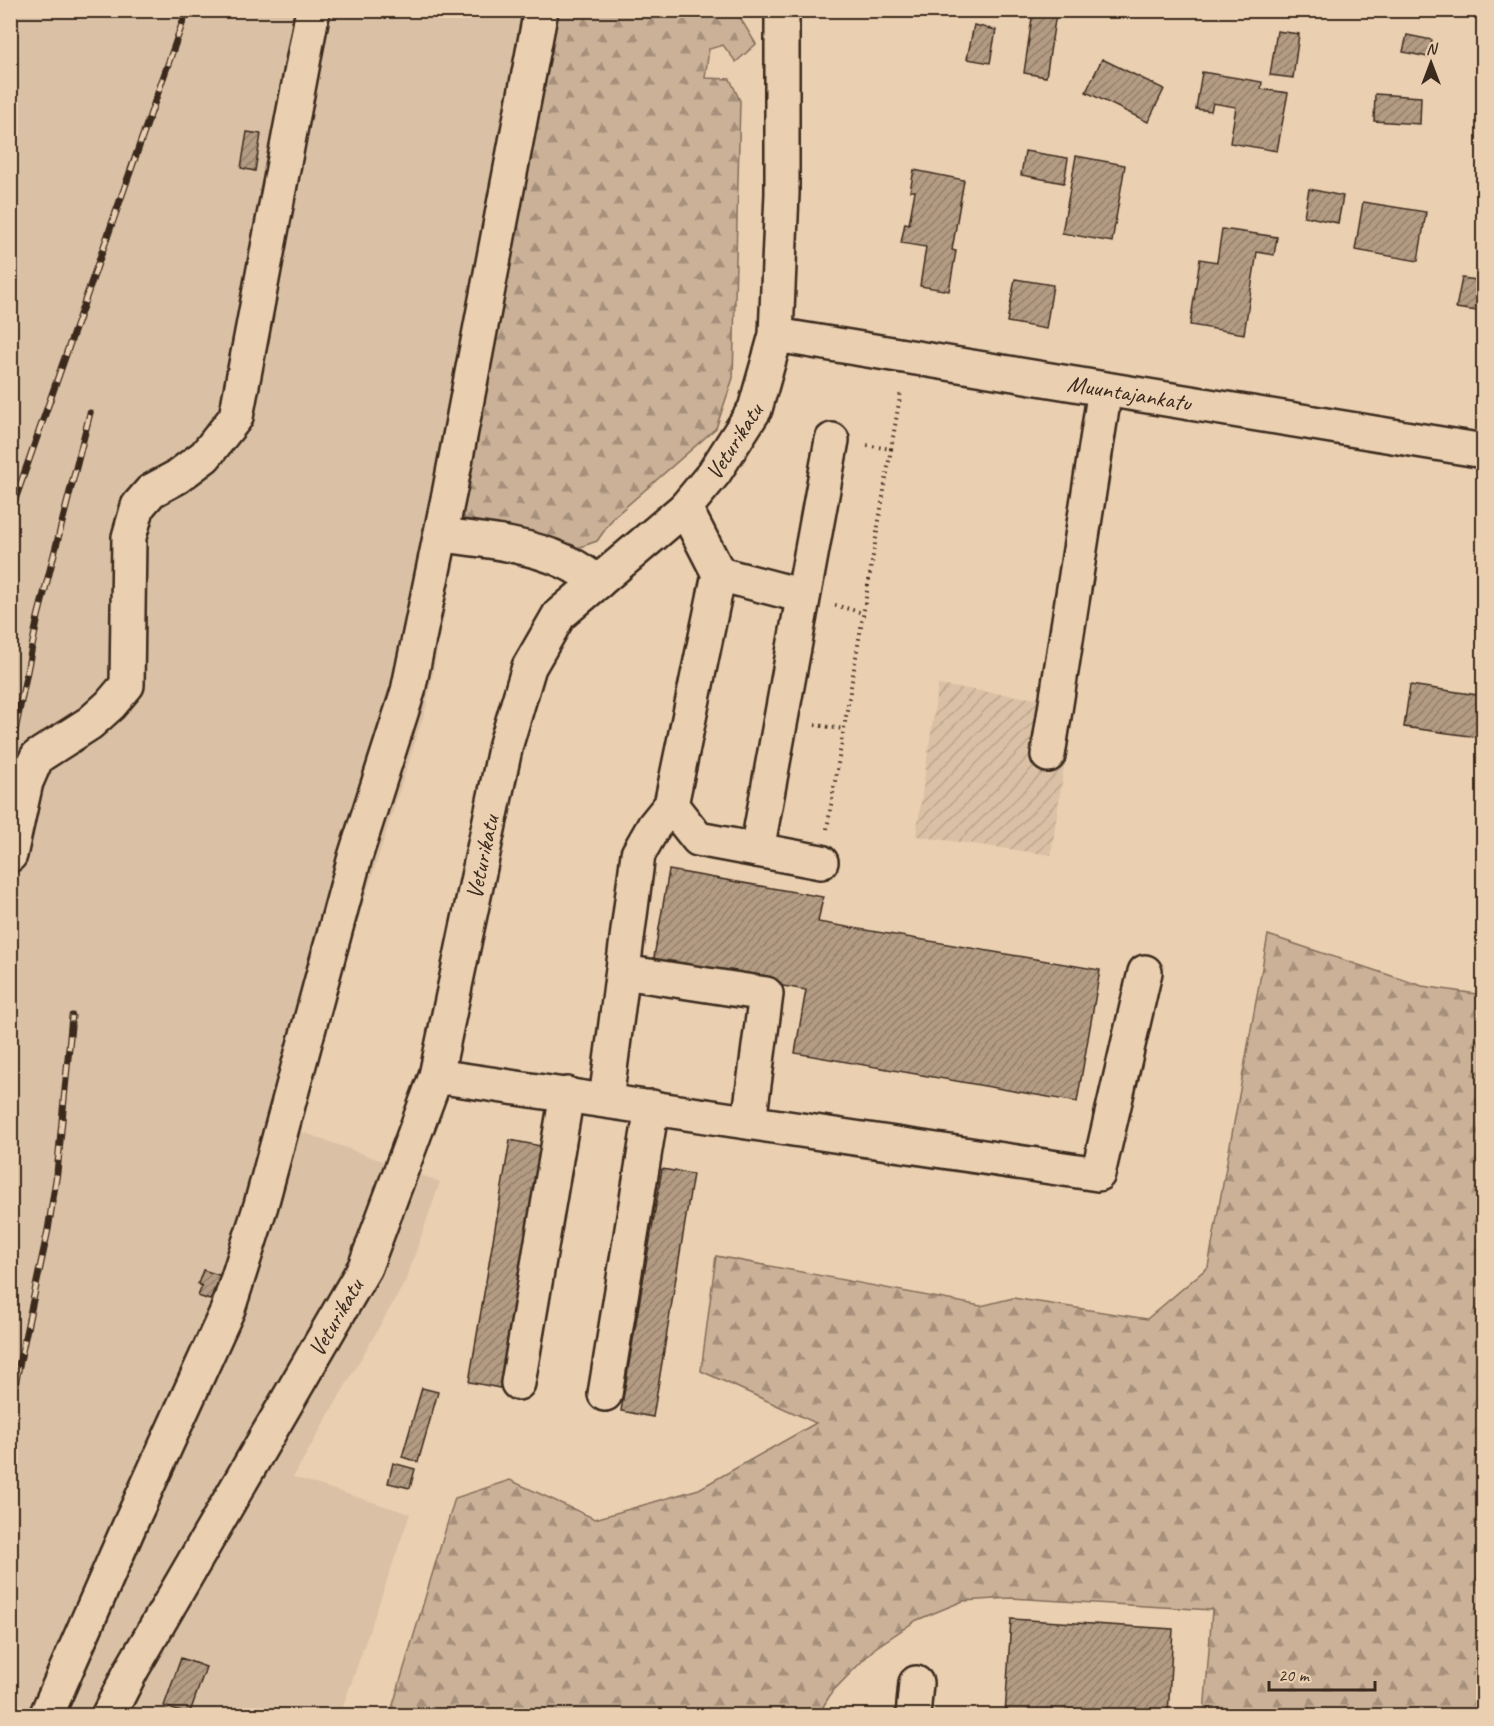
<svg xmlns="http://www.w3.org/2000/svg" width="1494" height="1726" font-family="Caveat,sans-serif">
<defs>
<pattern id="industrial-furrows" width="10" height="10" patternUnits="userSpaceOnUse" patternTransform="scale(1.5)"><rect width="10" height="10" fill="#dac0a4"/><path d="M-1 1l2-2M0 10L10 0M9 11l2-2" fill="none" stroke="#bca58d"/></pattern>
<pattern id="forest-firs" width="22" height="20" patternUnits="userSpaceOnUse" patternTransform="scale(1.5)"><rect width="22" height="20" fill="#cbb197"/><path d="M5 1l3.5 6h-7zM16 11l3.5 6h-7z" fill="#a6907b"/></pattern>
<pattern id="building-hatch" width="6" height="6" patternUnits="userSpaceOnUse" patternTransform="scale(1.5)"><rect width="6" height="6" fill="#b49c84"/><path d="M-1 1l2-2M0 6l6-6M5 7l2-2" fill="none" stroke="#947f6b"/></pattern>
</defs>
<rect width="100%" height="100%" fill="#eacfb1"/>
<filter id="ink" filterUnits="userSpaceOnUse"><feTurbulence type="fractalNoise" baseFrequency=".0167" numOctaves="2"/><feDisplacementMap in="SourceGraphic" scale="12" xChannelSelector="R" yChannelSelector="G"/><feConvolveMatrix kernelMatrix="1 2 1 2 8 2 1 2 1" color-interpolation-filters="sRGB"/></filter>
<g filter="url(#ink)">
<path fill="#dac0a4" d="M11,11H564L426,708L291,1128L440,1182L406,1280L293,1477L410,1514L340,1715L176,1716L158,1710L155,1716L11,1715Z"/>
<path fill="url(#industrial-furrows)" d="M938,685L1073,704L1051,855L916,836Z"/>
<path fill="url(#forest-firs)" stroke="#836e5a" stroke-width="1.5" d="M552,11H736L756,44L736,62L723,45L709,49L705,78L730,79L740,101L733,378L716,428L614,517L597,541L569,551L465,521L461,500Z
M1268,935L1422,986L1483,995V1715H1204L1212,1610L1011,1598L963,1601L917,1620L875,1648L832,1692L818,1715H390L455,1498L510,1480L595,1519L699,1489L816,1423L701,1371L716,1256L981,1306L1013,1298L1147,1319L1208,1267Z"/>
<path fill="url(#building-hatch)" stroke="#3b2a1e" stroke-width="1.5" d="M1033,11L1056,14L1046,77L1024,73Z
M974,25L996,30L990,63L967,59Z
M1277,31L1299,34L1293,78L1270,75Z
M1407,35L1432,40L1428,57L1403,52Z
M1102,59L1164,89L1148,122L1086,92Z
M1202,72L1262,82L1261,89L1288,93L1277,151L1230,143L1236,107L1213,103L1211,111L1196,109Z
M1375,94L1421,97L1420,124L1374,121Z
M247,132L261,134L255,171L241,168Z
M1025,151L1068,158L1064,183L1021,175Z
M1076,156L1125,165L1112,242L1062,233Z
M914,170L964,180L952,250L956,251L949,291L920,286L926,247L901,243L905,223L909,224L915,191H910Z
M1309,189L1343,196L1338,223L1304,216Z
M1363,202L1426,212L1418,261L1355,250Z
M1222,229L1277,237L1274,255L1257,252L1244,334L1190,325L1200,259L1217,262Z
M1462,278L1484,281V312L1456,308Z
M1015,279L1053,285L1046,329L1007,322Z
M1410,685L1484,696V738L1404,727Z
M669,870L823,897L818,922L1100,970L1077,1102L795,1053L806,990L653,963Z
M510,1140L541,1146L500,1388L469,1382Z
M662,1169L693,1174L653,1417L621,1411Z
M203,1270L222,1276L217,1291L214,1290L210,1300L198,1296L202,1286L198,1284Z
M422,1388L438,1392L418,1462L402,1457Z
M393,1463L415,1469L410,1488L388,1483Z
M1011,1619L1173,1629L1168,1716H1005Z
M181,1658L206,1667L189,1715L164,1706Z"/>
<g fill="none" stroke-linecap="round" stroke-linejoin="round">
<defs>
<g id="minor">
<path id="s1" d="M776,335L1484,451"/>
<path d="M685,508L719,574L803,596"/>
<path d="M441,535C483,540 527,544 566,562C577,567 588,575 598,582"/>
<path d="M1048,755L1105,389"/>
<path d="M671,805L698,839L821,862"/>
<path d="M757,850L832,440"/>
<path d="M10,855L26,782L37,757L90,723L110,705L127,685L129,537L138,506L151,491L177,477L205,456L236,417L313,10"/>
<path d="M623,972L766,994L749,1122"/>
<path d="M436,1076L1098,1174L1145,972"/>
<path d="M606,1100L638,854L654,826L671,805L719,574"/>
<path d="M518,1383L567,1094"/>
<path d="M605,1394L652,1107"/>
<path d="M46,1716L131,1522L228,1309L261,1205L355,857L408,691L450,489L541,10"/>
<path id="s2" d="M108,1716L132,1669L365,1267L436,1076L506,744L529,667L559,615L685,508L714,473L755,409L776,335L782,193V10"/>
<path d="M913,1716L916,1683"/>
</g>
</defs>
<use href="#minor" stroke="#3b2a1e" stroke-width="38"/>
<path stroke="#3b2a1e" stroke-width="4" stroke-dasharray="1.5 4.5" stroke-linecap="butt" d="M891,449L901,391
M835,605L863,613
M815,725L844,729
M827,829L891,449L865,445"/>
<use href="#minor" stroke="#eacfb1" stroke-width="33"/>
<defs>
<path id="rail" d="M10,514L187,10
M10,756L38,617L90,413
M10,1408L48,1230L57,1173L72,1016"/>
</defs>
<use href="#rail" stroke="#3b2a1e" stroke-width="7"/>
<use href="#rail" stroke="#eacfb1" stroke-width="4.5" stroke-dasharray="14" stroke-linecap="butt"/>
</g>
</g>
<g text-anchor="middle" stroke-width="4.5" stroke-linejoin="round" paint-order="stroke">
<g font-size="24" fill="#3b2a1e" stroke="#eacfb1">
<text dy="8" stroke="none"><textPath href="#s1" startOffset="358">Muuntajankatu</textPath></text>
<text dy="8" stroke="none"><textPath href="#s2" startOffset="1449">Veturikatu</textPath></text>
<text dy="8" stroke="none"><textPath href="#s2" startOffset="945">Veturikatu</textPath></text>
<text dy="8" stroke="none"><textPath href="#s2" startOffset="459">Veturikatu</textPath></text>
</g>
</g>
<rect width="1494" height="1726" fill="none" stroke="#eacfb1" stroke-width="36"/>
<rect x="18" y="18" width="1458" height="1690" fill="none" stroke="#3b2a1e" stroke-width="2" filter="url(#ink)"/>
<g transform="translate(1431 63)" stroke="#eacfb1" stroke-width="4.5" paint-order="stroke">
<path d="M0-4.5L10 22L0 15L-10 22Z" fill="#3b2a1e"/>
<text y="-9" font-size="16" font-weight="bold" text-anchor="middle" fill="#3b2a1e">N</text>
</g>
<path d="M1269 1681v9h106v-9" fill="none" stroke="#3b2a1e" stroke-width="3"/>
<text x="1278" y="1681" font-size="18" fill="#3b2a1e" stroke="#eacfb1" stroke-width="4.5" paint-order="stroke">20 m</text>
</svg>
